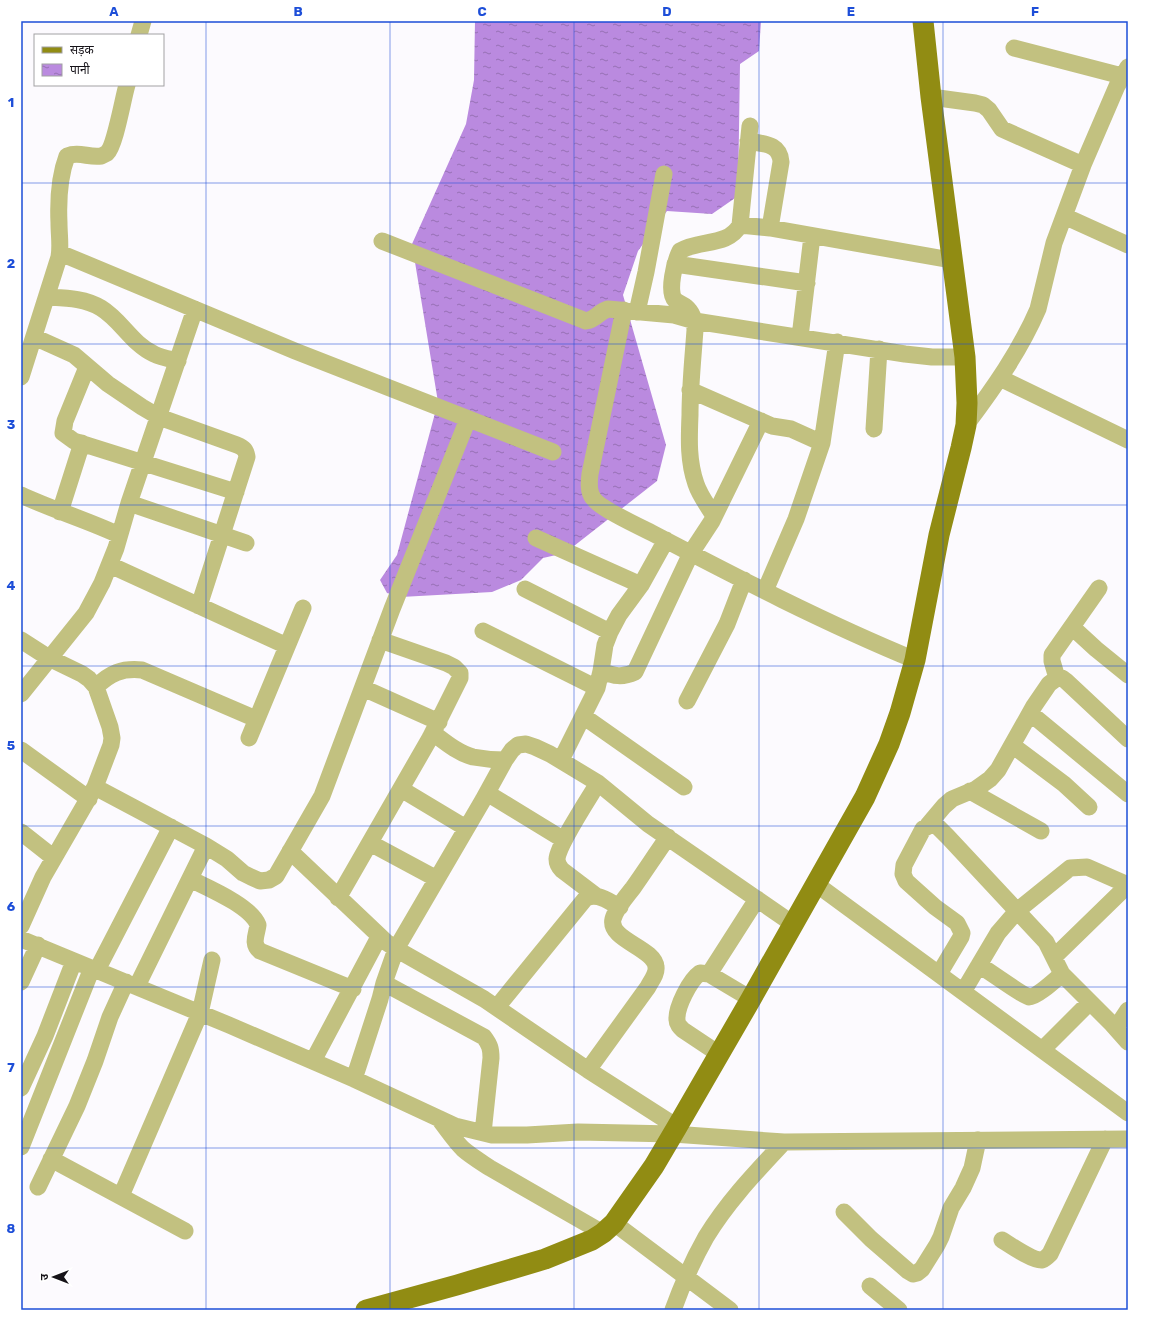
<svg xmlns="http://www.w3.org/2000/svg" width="1149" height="1331" font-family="Rubik,'Noto Sans Devanagari',sans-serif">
<defs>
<pattern id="water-ripples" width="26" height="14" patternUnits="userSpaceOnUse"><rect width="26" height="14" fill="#ba8adf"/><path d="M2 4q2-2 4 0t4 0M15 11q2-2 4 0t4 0" fill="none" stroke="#9670b4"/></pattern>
</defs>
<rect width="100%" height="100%" fill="#fcfafe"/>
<path fill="url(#water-ripples)" d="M475,21H761L759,51L740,64L738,196L712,214L667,211L638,251L623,295L666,445L657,481L565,553L543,558L521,580L492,592L401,597L387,593L380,580L397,555L438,402L412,244L466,124L474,80Z"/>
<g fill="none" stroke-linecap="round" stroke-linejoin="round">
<path stroke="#c2c180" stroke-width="17" d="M139,35L143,21
M1014,48L1122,76
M931,97L975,103L983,105L989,110L1002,129L1083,165
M748,141C763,144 780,143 781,162L770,228
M1064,216L1128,245
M740,225L770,228L951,260
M382,241L586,321C597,319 598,312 608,309L674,315L695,321L905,354L932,357H965
M60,253L295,351L553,452
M675,264L807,283
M47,297C65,298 85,298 101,308C121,320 132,344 154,354C162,358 170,359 178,361
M624,310L590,474C589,482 588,491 593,498C599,508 640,527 652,533C738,578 825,623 915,660
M637,312L646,272L664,174
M34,337L74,355L108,384L142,407L159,417L237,445C244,448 246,450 247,457L199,606
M800,337L812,236
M87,367L65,421L63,433L74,441L236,492
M21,377L59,257C61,246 59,235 59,223C58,201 59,177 67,156C79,151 89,158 101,156C101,156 106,154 107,153C115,146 123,98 127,85
M1000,378L1128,440
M690,390L772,426L791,429L822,443
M966,425C993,389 1020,351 1038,309L1054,243L1083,165L1117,86L1128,67
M874,429L879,349
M21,495C53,510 87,520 119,535
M129,503L246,543
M60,512L82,443
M714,516C708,506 700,496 696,484C688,461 689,439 690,415C690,386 693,358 695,330C695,321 693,313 686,307C683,304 678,303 675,300C667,292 675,261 680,251C699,239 728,247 740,225L750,126
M536,538L641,585
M110,565L287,646
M525,589L610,632
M765,591L796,519L822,443L837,342
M1072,627L1096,649L1128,675
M483,631L597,688
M21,640L49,658L82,674L89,679L96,687L110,727L112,738L111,745L95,787L43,877L21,926
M601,671C614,676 622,678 635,672L691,553L712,521L761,421
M1057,678L1052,661V655L1099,588
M96,687C110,673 122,668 142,670L256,719
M363,688L439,722
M21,694L86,613L102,583L116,548L129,503L195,309
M687,701L727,624L744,580
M1030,713L1128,794
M583,716L684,787
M433,733C445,742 458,753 473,757C484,759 494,760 505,760
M249,738L303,608
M1012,745L1064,784L1089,807
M21,750L89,799
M561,760L597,688L601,671L605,645L610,632L619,615L641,585L666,540
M95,787L206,846L227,859L243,873L251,877L260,881L269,880L276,876L322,796L392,609L468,419
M401,789L466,828
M970,791L1041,831
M487,793L564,840
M928,825L944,806L952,799L976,789L990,779L998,770L1034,706L1049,684L1057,678H1062L1066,681L1128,739
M21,832L54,858
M370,843L437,879
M290,851L386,942L396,949L484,999L588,1070L677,1127
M190,879C208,888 251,906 258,925C257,934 251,944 260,951L353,989
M816,884L1128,1113
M595,895L562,870C559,867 557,864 557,859C558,845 589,798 598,783
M338,898L430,738L460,678V673L454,667L446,663L380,640
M21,939L229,1025L354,1079L455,1126L492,1135H527L578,1132L627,1133L673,1134L784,1142L1128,1139
M979,965C986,969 1025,997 1029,997C1037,997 1056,979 1062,974
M97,970L171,827
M709,974L757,899
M939,974L961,937L962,933L957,923L935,907L906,881L903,874L904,865L923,829L932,824L936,825L948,837L1046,942L1062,974L1112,1024L1128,1042
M21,982L38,945
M384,983L484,1037C490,1045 491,1049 491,1058L483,1133
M137,986L206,846
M963,992L998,933L1017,911L1070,868L1087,867L1128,885L1054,957
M497,1007L585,899C596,891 609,902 620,907
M1116,1028L1128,1010
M1042,1050L1090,1002
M719,1054L683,1030C680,1027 677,1024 677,1020C676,1007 690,980 700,973L709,974L751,999
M313,1061L379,937
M588,1070L648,987C651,981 657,974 656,967C655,948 608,940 613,919C616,908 626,897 633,888C645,871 656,854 668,837
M354,1079L380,999L384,983L396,949L483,800L505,760L512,750L518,745L526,744L535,747L550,754L598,783L648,824L793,924
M21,1088L45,1036L74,961
M439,1119C447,1129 454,1140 463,1149C471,1156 481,1162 490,1168L603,1233
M21,1147L92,968
M51,1159L185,1231
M38,1187L77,1106L95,1061L110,1017L126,982
M121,1196L200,1013L212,960
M844,1212L871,1239L908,1271L913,1274L917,1273L922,1269L937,1245L941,1237L951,1208L963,1188L972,1168L978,1140
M614,1223L730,1310
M1002,1240C1010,1245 1033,1261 1042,1260C1045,1259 1048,1256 1050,1254L1105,1139
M870,1286L899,1310
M673,1310C682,1285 693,1260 706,1237C728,1201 756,1172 784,1142"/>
<path stroke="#918c13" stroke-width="21" d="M366,1310L457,1285L545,1259L592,1240L603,1233L614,1223L654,1166L677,1127L751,999L865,797L889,744L900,713L915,660L939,535L961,448L966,425L967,403L965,357L931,97L923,21"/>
</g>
<path fill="none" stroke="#1d4ed8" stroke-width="1" stroke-opacity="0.55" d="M206,21V1310M390,21V1310M574,21V1310M759,21V1310M943,21V1310M21,183H1128M21,344H1128M21,505H1128M21,666H1128M21,826H1128M21,987H1128M21,1148H1128"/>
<rect width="1149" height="1331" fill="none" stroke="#ffffff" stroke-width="44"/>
<rect x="34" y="34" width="130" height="52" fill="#ffffff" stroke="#a2a1a3"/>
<rect x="42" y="47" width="20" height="6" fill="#918c13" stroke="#a2a1a3"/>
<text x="70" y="54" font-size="12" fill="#161319">सड़क</text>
<rect x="42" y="64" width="20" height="12" fill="url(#water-ripples)" stroke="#a2a1a3"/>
<text x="70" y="74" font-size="12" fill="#161319">पानी</text>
<g transform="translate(54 1277) rotate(270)" stroke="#ffffff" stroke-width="3" paint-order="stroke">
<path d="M0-3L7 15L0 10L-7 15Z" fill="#161319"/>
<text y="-6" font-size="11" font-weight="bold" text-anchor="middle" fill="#161319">उ</text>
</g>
<rect x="22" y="22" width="1105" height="1287" fill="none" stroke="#1d4ed8" stroke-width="1.5"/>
<g font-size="13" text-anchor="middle" font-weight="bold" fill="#1d4ed8">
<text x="114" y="16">A</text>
<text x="298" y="16">B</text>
<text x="482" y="16">C</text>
<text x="667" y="16">D</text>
<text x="851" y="16">E</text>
<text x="1035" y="16">F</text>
<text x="11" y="107">1</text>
<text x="11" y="268">2</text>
<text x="11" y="429">3</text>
<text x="11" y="590">4</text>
<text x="11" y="750">5</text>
<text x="11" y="911">6</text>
<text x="11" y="1072">7</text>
<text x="11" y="1233">8</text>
</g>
</svg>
